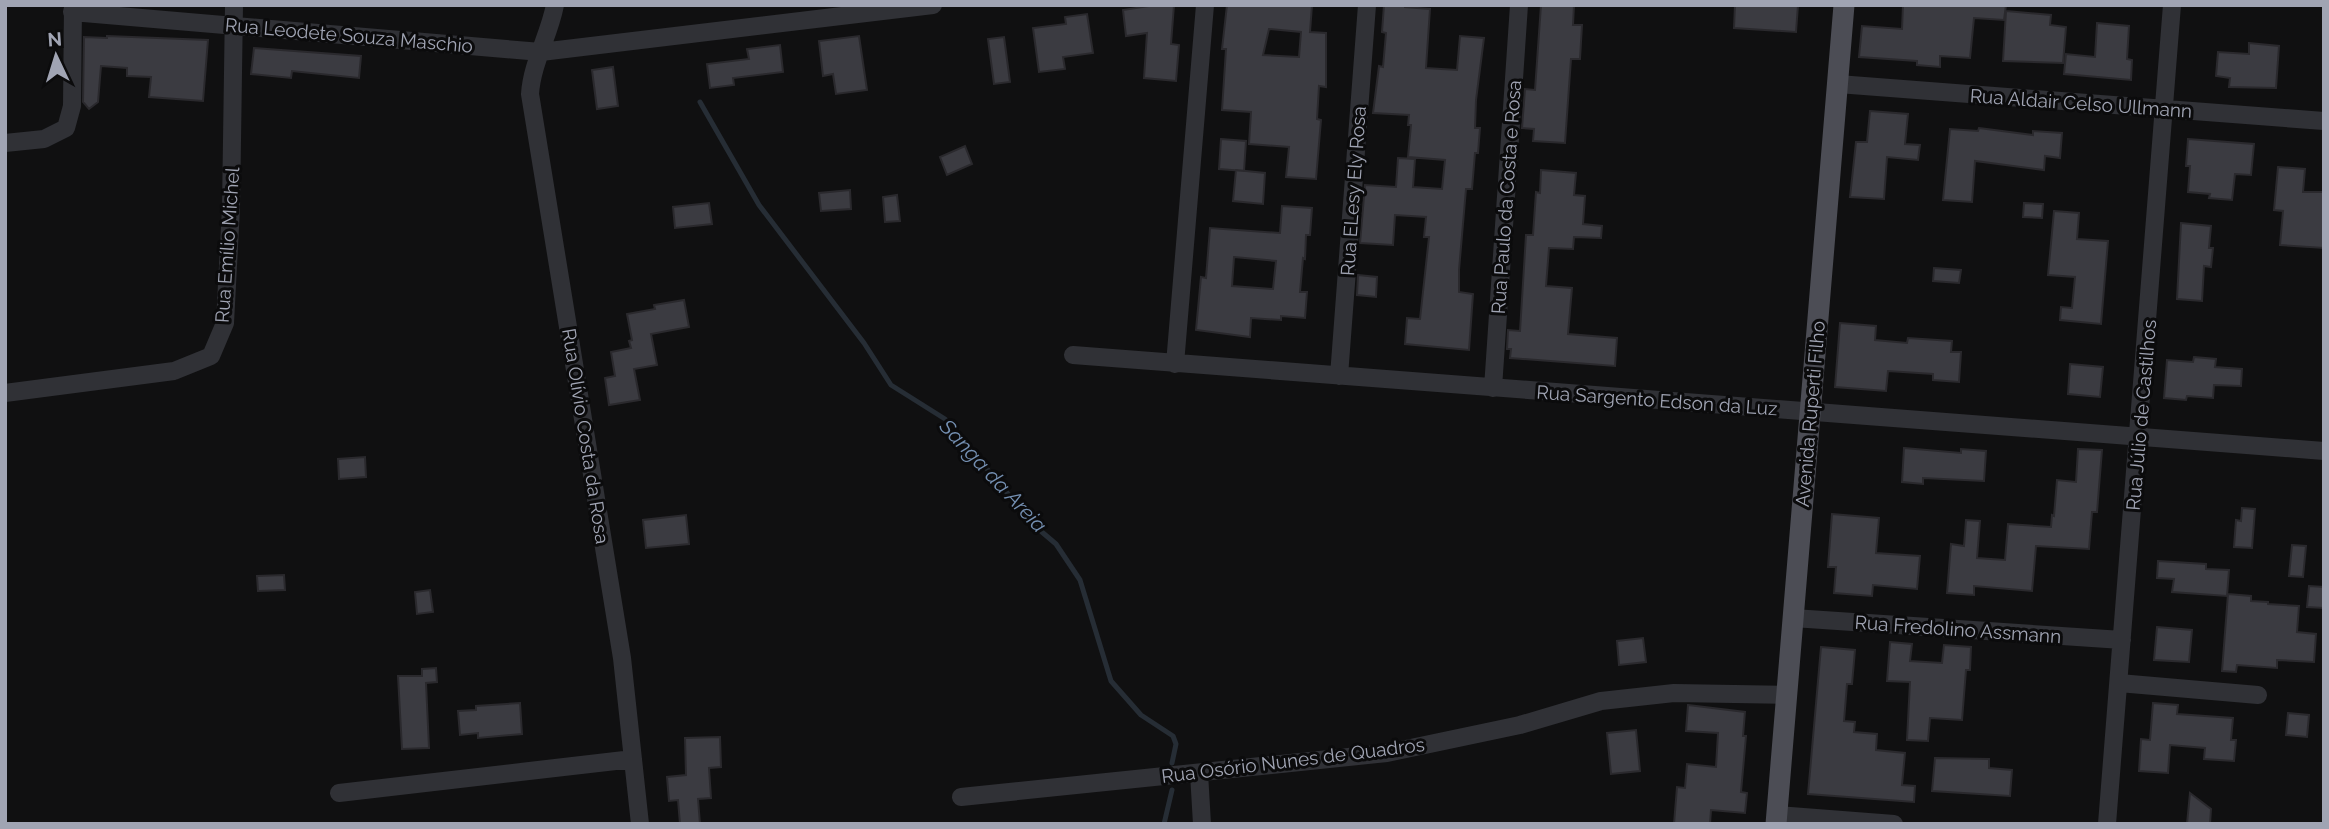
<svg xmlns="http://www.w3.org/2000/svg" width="2329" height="829" font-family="Raleway,sans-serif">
<rect width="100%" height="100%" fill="#101011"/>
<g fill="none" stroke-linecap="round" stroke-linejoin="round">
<path stroke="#262d35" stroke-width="5" d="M700,102L759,205L864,343L891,385L945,419L1036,527L1056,544L1080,580L1111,681L1141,715L1173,736L1176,744L1172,763
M1164,824L1172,790"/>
</g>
<path fill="#3b3b41" stroke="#2a292d" stroke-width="2" fill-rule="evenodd" d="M1155,5H1174L1171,44L1179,45L1176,81L1144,78L1147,33L1126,36L1123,10Z
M1227,5H1312L1310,32L1326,33V87L1319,86L1317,119L1321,120L1316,179L1286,177L1289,147L1249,144L1251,112L1222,110L1226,49H1222ZM1269,29L1301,32L1299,57L1263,55Z
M1384,5H1405V7L1430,9L1426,68L1457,70L1460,36L1484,38L1476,100L1475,128H1480L1478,153H1475L1472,189H1466L1459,270V292L1473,294L1469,350L1405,344L1407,318L1420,319L1429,237H1424L1426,217L1395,215L1393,245L1360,243L1365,185L1396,187L1398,158L1415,159L1413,187L1442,189L1445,160L1408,157L1411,125H1408L1409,115L1373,113L1379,66L1383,67L1386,33L1382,32Z
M1541,5H1574L1573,25H1582L1580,59H1571L1565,143L1533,141L1534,129L1522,128L1525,89L1535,90Z
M1735,5H1798L1796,32L1734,28Z
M1903,5H2006L2004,20L1974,18L1970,58L1940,56V67L1917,65V61L1859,57L1862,26L1902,29Z
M2006,11L2051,15L2050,25L2066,27L2063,63L2003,61Z
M1087,14L1093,53L1063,57L1065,69L1039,72L1033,28L1066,24L1065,17Z
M2097,23L2129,26L2127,59L2132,60L2131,80L2064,74L2066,54L2095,57Z
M107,36L208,40L203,101L149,97L151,77L127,76V68L101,66L98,102L89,109L83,102L84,37L107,38Z
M859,36L867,90L836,94L833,74L823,76L819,41Z
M1004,37L1010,82L994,84L988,39Z
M2249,43L2279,46L2276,88L2229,87L2230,78L2216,76L2218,52L2249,54Z
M780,45L783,72L733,78L734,85L710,88L707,64L749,59L747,49Z
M254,48L361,56L359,78L292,71L291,78L251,74Z
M613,67L618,106L597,109L592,70Z
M1870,111L1908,114L1905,144L1920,145L1918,160L1887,157L1884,199L1850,197L1856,142H1867Z
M1979,128L2033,135V131L2062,133L2060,158L2045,156L2044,170L1975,161L1972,202L1943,200L1950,129L1978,131Z
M1221,139L1246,141L1244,171L1219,169Z
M2188,139L2254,144L2251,175L2235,174L2232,200L2209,198L2210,194L2188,192L2190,166H2186Z
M965,146L972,164L947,175L940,157Z
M2278,167L2305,169L2303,192H2324V248L2280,245L2283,211L2274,210Z
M1236,170L1265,173L1263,204L1233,201Z
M1541,170L1576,173L1574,195L1585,196L1583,224L1602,226L1601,238L1574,237L1573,249L1549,248L1546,286L1572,288L1568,334L1617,338L1615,366L1510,358L1511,349H1507L1508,330L1520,331L1526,235H1533L1536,192L1540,193Z
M850,190L851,209L821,211L819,193Z
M897,195L900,221L885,222L883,197Z
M709,203L712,224L675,228L673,207Z
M2024,203L2043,204L2042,218L2023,217Z
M1282,206L1312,208L1310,235H1306L1305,259L1303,258L1300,292H1307L1305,318L1281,316V320L1251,318L1250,337L1196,330L1201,277L1206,278L1210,228L1280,233ZM1234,257L1276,261L1273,289L1232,286Z
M2054,211L2079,213L2077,239L2108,241L2101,324L2060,320L2061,307L2072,308L2075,277L2048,275Z
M2181,223L2211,226L2209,248H2213L2211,267L2204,266L2202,301L2177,299Z
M1934,268L1961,270L1959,283L1933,281Z
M1358,275L1377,277L1376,297L1357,295Z
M684,300L689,327L651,334L657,365L634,369L640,400L609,405L605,378L615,376L611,352L631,348L629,341L632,340L627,314L655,309L654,305Z
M1840,323L1876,326L1875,340L1907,343L1908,338L1952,341L1951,352H1961L1959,382L1933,380V374L1888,371L1886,391L1835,387Z
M2194,357L2216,359L2215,367L2242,369L2241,386L2214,385L2213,398L2187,396L2186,400L2164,398L2167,360L2193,362Z
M2070,364L2103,367L2100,397L2068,394Z
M1904,448L1961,453V449L1986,451L1984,481L1923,478V484L1902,482Z
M2078,449L2102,450L2097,512H2092L2089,549L2036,546L2032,591L1974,586V595L1947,593L1951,544L1964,546L1966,520L1980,521L1977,558L2005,560L2008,524L2051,527L2052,515L2054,516L2057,480L2076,482Z
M365,457L366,477L339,479L338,459Z
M2242,508L2255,509L2252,548L2234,547L2236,520L2241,521Z
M1832,514L1879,518L1876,553L1920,556L1917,589L1873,585L1872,596L1834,593L1836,567H1828Z
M686,515L689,544L646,548L643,520Z
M2292,545L2306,546L2303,577L2289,576Z
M2158,561L2206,564V569L2229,570L2227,596L2172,592L2174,579L2157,578Z
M284,575L285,590L258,591L257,576Z
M2309,586L2324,587V608L2307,607Z
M430,590L433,612L417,614L415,592Z
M2228,594L2251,596V601L2268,602V604L2299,606L2297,632L2316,634L2314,662L2277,660V668L2237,665L2236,672L2222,671Z
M2157,627L2192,630L2189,662L2154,660Z
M1643,638L1646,662L1619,665L1617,641Z
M1890,642L1912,644L1910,661L1942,663L1944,645L1971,647L1970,670H1966L1962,720L1930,718L1928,741L1907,740L1910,682L1887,681Z
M1821,647L1855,650L1852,684H1847L1844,721L1855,722L1854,732L1877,734L1876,750L1905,753L1902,785L1915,786L1914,802L1808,794Z
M436,668L437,682L426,683L429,748L402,749L398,676H422V669Z
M520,703L522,734L478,738V733L460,735L458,711L476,710V706Z
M2153,703L2178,705L2177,714L2233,718L2231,740H2236L2234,761L2204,759L2205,748L2170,745L2168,773L2139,771L2141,739L2150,740Z
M1688,705L1745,712L1743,736H1746L1741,792L1747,793L1745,813L1711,810L1710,824H1674L1677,787L1685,788L1687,764L1716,767L1718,733L1686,731Z
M2288,713L2309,715L2307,737L2286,735Z
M1636,730L1640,771L1611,774L1607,733Z
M720,737L721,767L709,768L711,798L698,799L700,824H680L678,800L669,801L667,777L686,775L685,738Z
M1935,758L1989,759V768L2012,770L2010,796L1932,791Z
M2190,793L2211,809L2210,824H2187Z"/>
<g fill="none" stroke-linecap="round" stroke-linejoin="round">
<path stroke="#303136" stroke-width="18" d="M555,5C549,36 532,63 530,94L622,658L640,824
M72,12L541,52L933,5
M1838,84L2324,121
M5,143L44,139L66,128L72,106L73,5
M1073,355L2324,451
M1175,364L1205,5
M1339,376L1367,5
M1493,388L1519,5
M5,393L174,371L211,356L225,323L231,208L234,5
M1793,618L2122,640
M2119,683L2258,695
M1199,773L1202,824
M339,793L633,759
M961,797L1387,753L1520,725L1601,701L1674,693L1788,695
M1777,815L1894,824
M2107,824L2172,5"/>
<path stroke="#4c4d55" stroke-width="21" d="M1776,824L1844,5"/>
</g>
<g text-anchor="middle" stroke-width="6" stroke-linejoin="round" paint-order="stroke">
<g font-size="19" fill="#a0a4b3" stroke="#0b0b0c">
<text transform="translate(349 35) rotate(5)" y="7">Rua Leodete Souza Maschio</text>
<text transform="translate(2081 103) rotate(4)" y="7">Rua Aldair Celso Ullmann</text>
<text transform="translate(1353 191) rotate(-86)" y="7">Rua ELesy Ely Rosa</text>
<text transform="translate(1506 197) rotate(-86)" y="7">Rua Paulo da Costa e Rosa</text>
<text transform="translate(227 245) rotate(-86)" y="7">Rua Emílio Michel</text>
<text transform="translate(1657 400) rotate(4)" y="7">Rua Sargento Edson da Luz</text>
<text transform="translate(1810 414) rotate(-85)" y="7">Avenida Ruperti Filho</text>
<text transform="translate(2141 415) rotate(-85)" y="7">Rua Júlio de Castilhos</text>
<text transform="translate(586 436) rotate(81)" y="7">Rua Olívio Costa da Rosa</text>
<text transform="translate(1958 629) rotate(4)" y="7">Rua Fredolino Assmann</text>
<text transform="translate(1293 760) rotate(-7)" y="7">Rua Osório Nunes de Quadros</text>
</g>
<g font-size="21" font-style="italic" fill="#748fb1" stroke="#0b0b0c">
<text transform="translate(993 476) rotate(47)" y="7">Sanga da Areia</text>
</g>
</g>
<rect width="2329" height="829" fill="none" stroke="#a0a4b3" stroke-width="14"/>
<g transform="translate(56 56) rotate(356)" stroke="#0b0b0c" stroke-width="5" paint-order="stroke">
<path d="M0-5L12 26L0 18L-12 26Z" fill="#a0a4b3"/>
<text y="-10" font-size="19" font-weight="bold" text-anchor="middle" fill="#a0a4b3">N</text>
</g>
</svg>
